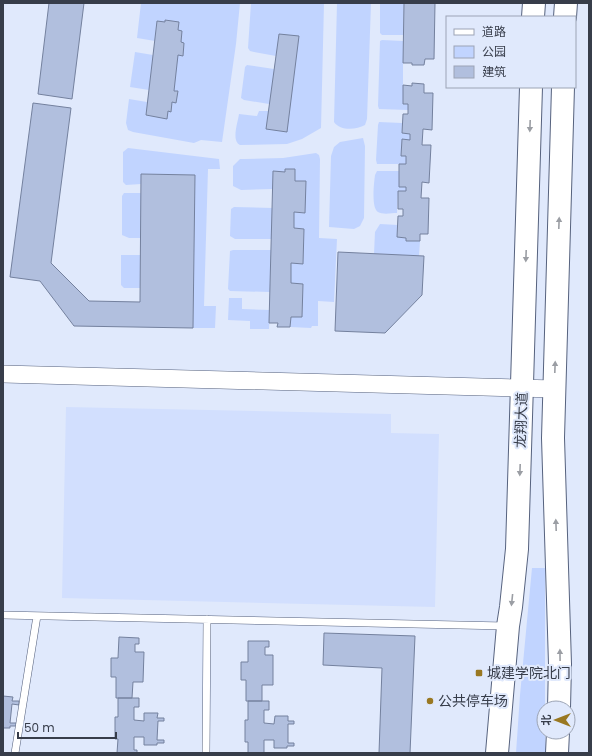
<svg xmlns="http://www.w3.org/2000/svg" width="592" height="756" font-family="Poppins,'Noto Sans SC',sans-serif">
<rect width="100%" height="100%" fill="#e0e9fc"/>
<path fill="#d2dffe" d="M66,407L391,414V433L439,434L435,607L62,598Z"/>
<path fill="#c1d4ff" d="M141,3H240L236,44L222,142L201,140L194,143L133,132L128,130L126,123L129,99L147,102L149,90L130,87L135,52L153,55L155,41L137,38Z
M251,3H324L321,128L302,139L287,144L240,145C231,141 238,122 239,114L257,116L259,111H269V104L244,100L241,98L245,67L247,65L274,69L276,56L254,52L250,51L248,48Z
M337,3H371L367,119L365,125C356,130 340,131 334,122Z
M380,3H404L403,35H382L380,33Z
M382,40L403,41V104H408V110L379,109L378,106L380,41Z
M379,122L402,123V133L410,134V140H402L401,156H406V164H377L376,160L378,125Z
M363,138L365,146L364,218L360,226L354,229L329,227L331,156L334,147L340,142Z
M128,148L219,159L220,169H208L204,306H216L215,328H193L195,175L142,174L141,184L126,185L123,182V152Z
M316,153L319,155L320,159L319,238L337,239L334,302L318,301V326H312L311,328L290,327L291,317H302L303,284L291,283V263H303L304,229L294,228V212L304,213L305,181H295V169H286L285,172H273V189L241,190L233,186V166L240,159H244L283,158Z
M377,171H399V187H406V191H398L397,213C392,213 383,215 378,212C371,208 374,183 375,175Z
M124,193H141V238H129L122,235V196Z
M234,207L273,208L272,239H235L230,236L231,209Z
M380,224L398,225V237L406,238V241H420L419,256L374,254L375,232Z
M233,250H271L270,292L230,291L228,289L230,251Z
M121,255H140V288H124L121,285Z
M229,298H242V309L270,310L269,329H250V321L228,320Z
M532,568H545V708H544V732H545L546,753H516L520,695Z"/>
<path fill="#b1bfde" stroke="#74819e" d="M49,3H84L72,99L38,94Z
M404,3H435L434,59H425L424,65H412V63H403Z
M165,20L179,22L178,30L182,31L181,42L184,43L183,56L178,55L174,91H178L176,103L172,102L171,112L168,111L167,119L146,115L157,21L165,22Z
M279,34L299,36L287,132L266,129Z
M412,83L424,84V93H433L432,130L423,129L422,145H431L429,183L422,182L421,198H429L428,234H420V241H406V238L397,237L398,216H403V209H398V191H406V187H399V164H406V156H401L402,139L410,140V134L402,133L403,114H408V104H403V85L412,86Z
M33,103L71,108L51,263L89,301L140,302L141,174L195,175L193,328L74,326L40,281L10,277Z
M285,169H295V181H306L305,213L294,212V228L304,229L303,264L291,263V283L303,284L302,317H291L290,327H277L278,323H269L273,171L285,172Z
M338,252L424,256L422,295L385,333L335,331Z
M324,633L415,636L410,753H379L382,668L323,665Z
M119,637L139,638V644H135V652H144L143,682H133L132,698H116V677H111V658H118Z
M248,641H269V647H265V655H273V685H262V701H246V680H241V662H248Z
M3,696L13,697L12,701H19V705L12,704L10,723H17V726H10V728H3Z
M118,698H139V707H134V720L144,721V713H158L157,718H164V721H158L157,740H164V743H157V745H144V737H134V750H137V753H117L118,739H115V717H118Z
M248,701H269V710H264V723L274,724L275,716H288V721H294V724H288V743H294V746H287V748H274V740H264V753H267H248V742H245V720H248Z"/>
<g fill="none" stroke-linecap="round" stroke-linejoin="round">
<defs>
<path id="service" d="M3,615L505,626
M15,753L37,616
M206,753L207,619"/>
<path id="tertiary" d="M3,374L555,389"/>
<path id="primary" d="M533,17L534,3
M565,17L566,3
M559,708L560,664L553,438L563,87
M497,753L508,626L511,607L517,549L531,87
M557,753L558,732"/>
</defs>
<use href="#service" stroke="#56627e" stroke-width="8"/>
<use href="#tertiary" stroke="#56627e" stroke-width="18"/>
<use href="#primary" stroke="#56627e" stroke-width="24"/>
<use href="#service" stroke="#fff" stroke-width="7"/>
<use href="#tertiary" stroke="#fff" stroke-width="17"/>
<use href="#primary" stroke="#fff" stroke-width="22"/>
</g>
<defs><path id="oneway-solid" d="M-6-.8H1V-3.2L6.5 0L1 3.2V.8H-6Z"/></defs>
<g fill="#9b9ea4">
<use href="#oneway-solid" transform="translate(530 126) rotate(92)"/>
<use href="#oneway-solid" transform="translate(559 223) rotate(-88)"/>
<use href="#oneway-solid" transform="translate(526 256) rotate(92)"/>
<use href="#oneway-solid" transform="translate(555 367) rotate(-88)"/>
<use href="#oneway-solid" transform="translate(520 470) rotate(92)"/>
<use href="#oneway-solid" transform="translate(556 525) rotate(-92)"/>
<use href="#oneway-solid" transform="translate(512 600) rotate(96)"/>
<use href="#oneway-solid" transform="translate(560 655) rotate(-91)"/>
</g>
<g fill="#997822" stroke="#e0e9fc" stroke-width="1.5">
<rect x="475" y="669" width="8" height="8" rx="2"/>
<circle cx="430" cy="701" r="4"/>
</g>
<g text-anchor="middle" stroke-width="4" stroke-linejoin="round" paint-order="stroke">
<g font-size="14" fill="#373d4a" stroke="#e0e9fc">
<text transform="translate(521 420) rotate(-88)" y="5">龙翔大道</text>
</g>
<g font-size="14" fill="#373d4a" stroke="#e0e9fc" text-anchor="start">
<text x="487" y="678">城建学院北门</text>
<text x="438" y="706">公共停车场</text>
</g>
</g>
<rect width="592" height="756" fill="none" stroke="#373d4a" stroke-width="8"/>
<rect x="446" y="16" width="130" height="72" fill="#e0e9fc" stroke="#9ca4b5"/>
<rect x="454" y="29" width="20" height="6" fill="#ffffff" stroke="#9ca4b5"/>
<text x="482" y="36" font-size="12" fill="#373d4a">道路</text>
<rect x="454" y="46" width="20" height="12" fill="#c1d4ff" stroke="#9ca4b5"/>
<text x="482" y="56" font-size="12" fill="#373d4a">公园</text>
<rect x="454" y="66" width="20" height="12" fill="#b1bfde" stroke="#9ca4b5"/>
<text x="482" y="76" font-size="12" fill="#373d4a">建筑</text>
<g transform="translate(556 720) rotate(270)"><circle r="19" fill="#e0e9fc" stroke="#9ca4b5"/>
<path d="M0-3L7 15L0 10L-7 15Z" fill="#997822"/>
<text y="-6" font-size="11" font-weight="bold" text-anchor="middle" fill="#373d4a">北</text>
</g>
<path d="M18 732v6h98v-6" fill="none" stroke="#373d4a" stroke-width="2"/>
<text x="24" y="732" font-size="12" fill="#373d4a" stroke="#e0e9fc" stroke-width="3" paint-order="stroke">50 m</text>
</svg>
